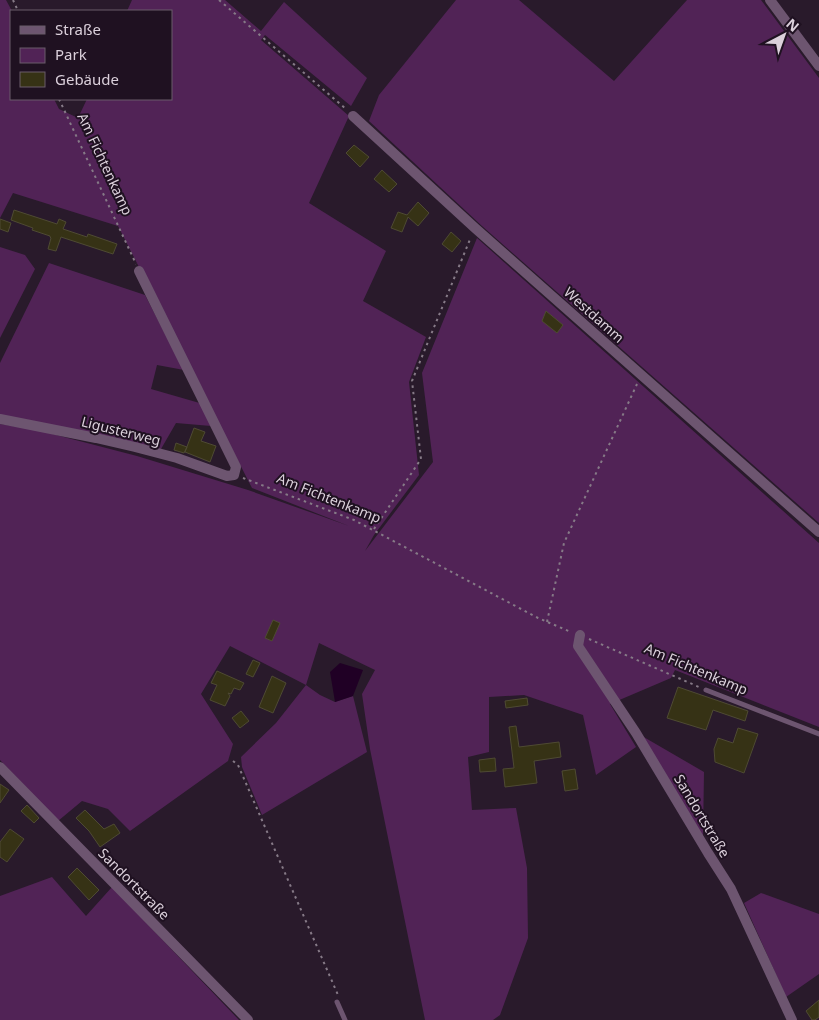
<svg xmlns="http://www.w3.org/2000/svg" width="819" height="1020" font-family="'Noto Sans',sans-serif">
<rect width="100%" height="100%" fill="#291a2b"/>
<path fill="#512356" d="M0,0H6L12,11L11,99H54L59,109L78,118L87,99H171V11H127L132,0H225L261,31L284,2L367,78L351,106L265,35L261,40L349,116L309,203L386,251L363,301L426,337L409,382L419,475L374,535L365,551L433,462L422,373L477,238L819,543V727L675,670L671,678L610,704L636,747L596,775L583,715L524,695L489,697V752L468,757L472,810L516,808L527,868L528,938L500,1015L493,1020H425L370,749L362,694L375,670L319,643L306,685L320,695L335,702L353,696L367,752L262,815L242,767L241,757L276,723L306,685L230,646L201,694L233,744L228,761L130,831L108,809L82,801L58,821L0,760V424L37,430L137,456L248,490L349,526L252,488L118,226L13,193L0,218Z
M456,0H519L614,81L687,0H761L819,78V523L482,226L369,121L379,95Z
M0,247L25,255L35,269L0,338Z
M49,263L145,295L184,370L157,365L151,389L203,404L211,426L176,423L161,449L0,417V363Z
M642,736L704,772L703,836Z
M52,877L86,916L112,887L239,1020H0V896Z
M761,893L819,914V974L786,997L744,903Z"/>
<path fill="#200025" d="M340,663L363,670L353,696L335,702L330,672Z"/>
<path fill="#363215" stroke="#4e4a33" d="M354,145L369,157L360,167L346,153Z
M382,170L397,184L389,192L374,179Z
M418,202L429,213L418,226L408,217L402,232L391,228L398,212L407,215Z
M14,210L57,224L59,219L66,222L63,229L87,237L88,234L117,244L113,254L61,237L56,251L48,249L51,238L50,237V236L32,230L33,228L11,220Z
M0,219L11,223L8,232L0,229Z
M451,232L461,241L452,252L442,244Z
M546,311L563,325L557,333L542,321Z
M194,428L205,432L201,441L216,446L210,462L185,452Z
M176,443L187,447L184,453L174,450Z
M273,620L280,623L272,641L265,638Z
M253,660L260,663L253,677L246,674Z
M217,671L244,683L240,690L234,688L231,694L228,693L230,696L225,706L210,700L217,685L211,683Z
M272,676L286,683L273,713L259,707Z
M678,687L748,711L745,721L713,710L706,730L667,718Z
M527,698L528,705L506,708L505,701Z
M241,711L249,721L240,728L232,718Z
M516,726L519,747L559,742L561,757L534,761L537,783L505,787L503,769L514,768L509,727Z
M738,728L758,734L744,773L715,762L714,749L718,738L733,743Z
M495,758L496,771L480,772L479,760Z
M575,769L578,789L565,791L562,771Z
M0,784L9,790L0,803Z
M27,805L39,818L34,823L21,811Z
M85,810L104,829L114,824L120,833L100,847L89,831L76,818Z
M10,829L24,839L7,862L0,857V842Z
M77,868L99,890L89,900L68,877Z
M819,1000V1017L815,1020H812L806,1011Z"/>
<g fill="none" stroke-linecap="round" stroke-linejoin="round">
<path stroke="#867a87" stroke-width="2" stroke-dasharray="2.5 4" stroke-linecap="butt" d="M13,0L18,11
M219,0L346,109
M59,99L136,264
M243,478L354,520L538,618L571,632
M374,529L421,459L412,381L471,237
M547,622L564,543L637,384
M589,639L699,687
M233,761L238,765L338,995"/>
<path stroke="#6d5570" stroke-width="5" d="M706,690L819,734
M337,1002L345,1020"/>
<path stroke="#6d5570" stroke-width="10" d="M770,0L819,66
M353,116L475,228L819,532
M0,419L96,438L135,447L177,458L227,476L234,475L236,467L139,271
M580,635L578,646L636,733L708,853L731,889L792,1020
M0,767L248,1020"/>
</g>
<g text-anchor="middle" stroke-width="4" stroke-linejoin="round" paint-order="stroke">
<g font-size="14" fill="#dbd0db" stroke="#1f1121">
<text transform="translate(105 164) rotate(65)" y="5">Am Fichtenkamp</text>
<text transform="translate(594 315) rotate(42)" y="5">Westdamm</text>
<text transform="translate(121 431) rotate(14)" y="5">Ligusterweg</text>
<text transform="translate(329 498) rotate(22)" y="5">Am Fichtenkamp</text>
<text transform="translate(696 669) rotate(23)" y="5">Am Fichtenkamp</text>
<text transform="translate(702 816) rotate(59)" y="5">Sandortstraße</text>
<text transform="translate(134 884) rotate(45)" y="5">Sandortstraße</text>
</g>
</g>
<rect x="10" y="10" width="162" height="90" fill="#1f1121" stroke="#6a5d6b"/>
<rect x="20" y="26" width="25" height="8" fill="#6d5570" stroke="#6a5d6b"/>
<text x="55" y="35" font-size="15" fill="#dbd0db">Straße</text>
<rect x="20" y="48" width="25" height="15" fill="#512356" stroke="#6a5d6b"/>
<text x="55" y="60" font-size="15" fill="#dbd0db">Park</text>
<rect x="20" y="72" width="25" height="15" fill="#363215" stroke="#6a5d6b"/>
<text x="55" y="85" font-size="15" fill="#dbd0db">Gebäude</text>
<g transform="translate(784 35) rotate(41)" stroke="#1f1121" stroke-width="4" paint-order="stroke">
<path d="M0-4L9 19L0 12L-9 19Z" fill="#dbd0db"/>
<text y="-8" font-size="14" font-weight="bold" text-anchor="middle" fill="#dbd0db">N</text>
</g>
</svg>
